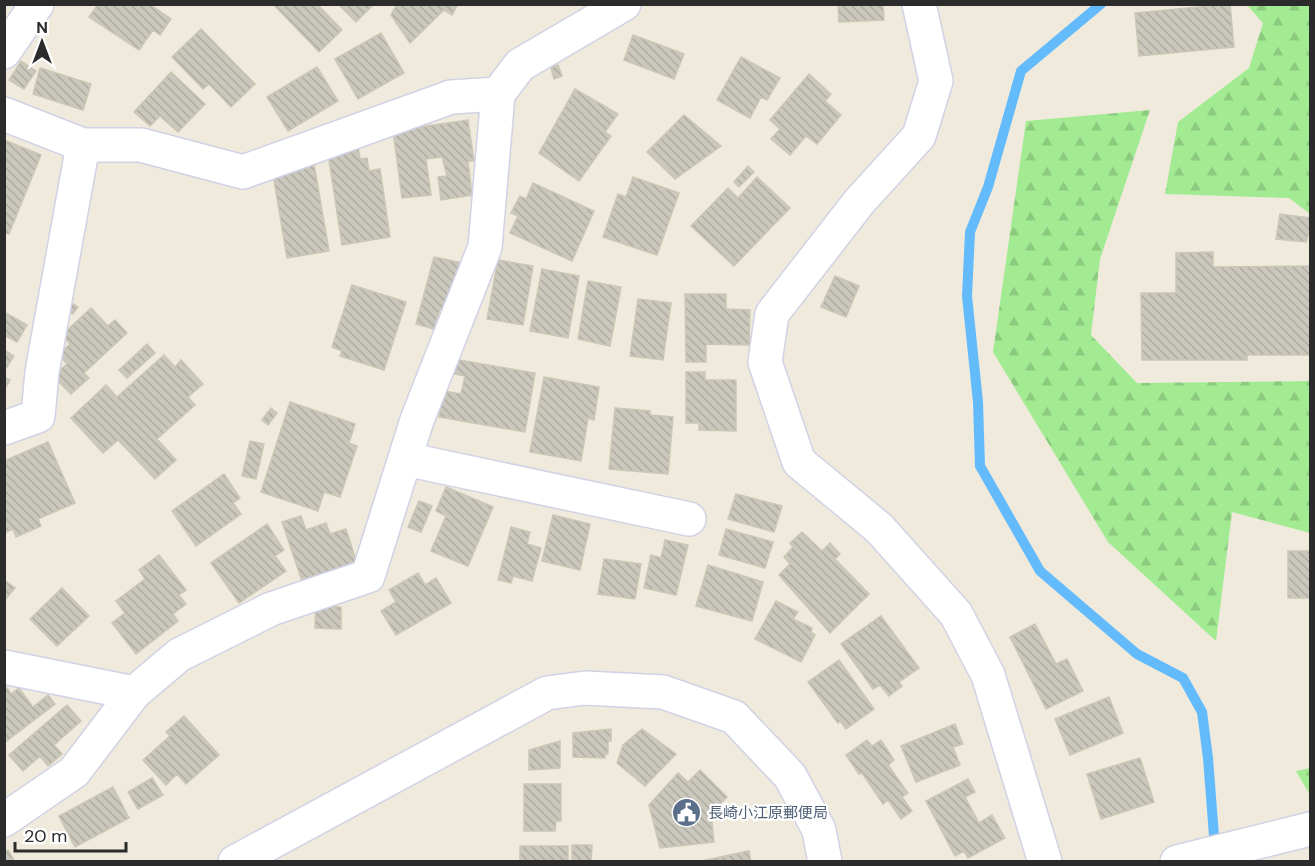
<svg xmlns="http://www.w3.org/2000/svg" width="1315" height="866" font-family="'DM Sans','Noto Sans JP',sans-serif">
<defs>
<pattern id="forest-firs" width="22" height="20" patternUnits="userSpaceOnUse" patternTransform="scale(1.5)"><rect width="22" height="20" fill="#a3eb93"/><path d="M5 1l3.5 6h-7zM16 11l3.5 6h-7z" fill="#8cca7f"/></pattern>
<pattern id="building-back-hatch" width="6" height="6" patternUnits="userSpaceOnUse" patternTransform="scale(1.5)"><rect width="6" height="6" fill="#cac7bc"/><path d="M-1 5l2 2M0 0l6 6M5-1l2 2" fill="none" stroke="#aeaba2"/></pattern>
</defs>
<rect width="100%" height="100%" fill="#efeadc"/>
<path fill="url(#forest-firs)" d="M1247,5H1310V214L1289,198L1165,194L1178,122L1249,68L1263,23Z
M1150,110L1100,259L1091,335L1137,383L1310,381V533L1232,512L1216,641L1108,542L993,352L1026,121Z
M1310,768V795L1296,771Z"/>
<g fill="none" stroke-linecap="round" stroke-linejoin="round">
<path stroke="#64bbfc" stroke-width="10" d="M1101,4L1021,71L988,187L970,232L967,296L978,402L980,466L1040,571L1137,654L1183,678L1202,712L1208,758L1215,849"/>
</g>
<path fill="url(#building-back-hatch)" stroke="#cbc6b5" stroke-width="1.5" d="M98,4H149L171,19L160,35L153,30L139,50L89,17Z
M273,4H317L342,30L319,52Z
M338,4H374L356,22Z
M397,4H458L452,15L444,10L410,43L391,15Z
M838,4H883L884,20L839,22Z
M1230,4L1234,47L1139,56L1135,13Z
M201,29L255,84L231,107L209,84L203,89L172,57Z
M381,33L404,73L358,99L335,59Z
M633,35L684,54L674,79L624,60Z
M741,57L780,78L767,100L761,97L750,118L717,100Z
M21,61L36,71L24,89L9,80Z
M558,65L562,76L554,79L551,68Z
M317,67L338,101L288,131L267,97Z
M40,68L91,84L83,110L33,94Z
M171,72L205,104L178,132L160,116L150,126L134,112Z
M809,74L831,94L825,101L841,115L817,144L806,136L790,155L771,139L780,129L770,120Z
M575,89L618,114L605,132L611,136L579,181L539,153Z
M684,115L721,146L675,179L647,152Z
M468,120L474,161H468L472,195L441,200L438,177L447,176L442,157L426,159L431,195L402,198L393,131Z
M4,140L41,155L9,234L4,233Z
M358,146L360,159L367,158L369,171L380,169L390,237L342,245L328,153Z
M314,164L329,251L287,258L273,174Z
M748,166L754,172L739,187L734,182Z
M633,177L679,193L657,255L603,237L618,194L626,197Z
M757,177L790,208L734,266L691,226L728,188L738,198Z
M533,183L594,211L572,261L510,233L518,216L511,213L520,196L526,199Z
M1280,214L1310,218V230L1306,242L1276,239Z
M1213,252V267L1310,266V355H1247V360H1142L1141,293H1176V253Z
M434,257L467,264L445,310L440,309L434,329L416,324Z
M498,260L533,266L523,325L487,319Z
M542,269L579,276L568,338L530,331Z
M835,276L859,286L846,317L821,307Z
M588,281L621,287L610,346L578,339Z
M352,285L406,302L384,370L340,356L342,351L332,347Z
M685,294H726V309L750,310L749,345L706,344V362H686Z
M65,299L78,307L73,314L61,306Z
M638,299L671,303L663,360L630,356Z
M91,308L108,326L115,320L127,333L84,373L89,378L71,394L53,376L67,364L59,354L70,344L62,335Z
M4,312L27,325L17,342L4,335Z
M147,344L155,353L127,378L119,370Z
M4,350L14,356L4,371Z
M164,355L175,367L181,360L203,384L188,397L195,405L157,439L176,460L155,479L118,440L103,453L71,418L106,385L117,397Z
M453,359L535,373L525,432L439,417L444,391L461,394L465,376L450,373Z
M686,372H705V380H736V431L699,430V423H686Z
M4,377L10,380L4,390Z
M544,377L599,387L594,420L588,418L581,461L530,452Z
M290,402L355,424L349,443L357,446L340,497L324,492L318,511L261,492Z
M271,408L277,413L268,425L262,420Z
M615,408L650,411V415L673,417L668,474L609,469Z
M250,441L264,444L256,479L242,476Z
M48,442L75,503L38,519L41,526L16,537L13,529L4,533V461Z
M224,474L240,498L233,503L241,514L196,546L172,511Z
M446,487L493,507L468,566L431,551L446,516L436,511Z
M736,494L782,506L774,532L728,519Z
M419,501L432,506L421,532L408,527Z
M553,515L590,524L580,570L542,561Z
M301,516L306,530L326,523L330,534L346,529L357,564L302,581L282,522Z
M267,524L284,550L275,556L286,571L239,603L211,563Z
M511,527L530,532L527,544L541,548L532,581L513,576L511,583L498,580Z
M726,529L773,542L765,568L719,555Z
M802,532L822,551L830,543L840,554L835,559L869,594L830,633L779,575L790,564L784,557L793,547L790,543Z
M665,540L688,545L676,595L644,588L651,555L661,558Z
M1288,551H1310V598H1288Z
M159,555L186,590L179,595L186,604L173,614L178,621L136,654L112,623L125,613L116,601L145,579L139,570Z
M604,559L641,564L635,599L598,594Z
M708,565L763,582L752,621L696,606Z
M418,573L425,585L436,578L451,603L396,635L381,611L396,602L389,590Z
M4,580L15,588L4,601Z
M62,588L89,616L57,646L30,619Z
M776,601L798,612L793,619L812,628L811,632L815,635L801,662L755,639Z
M316,606L341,607V629L315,628Z
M881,616L919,668L899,682L902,686L889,696L880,685L873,689L841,644Z
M1035,624L1056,664L1067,659L1083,691L1046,709L1010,637Z
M839,660L874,709L846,729L840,721L838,723L808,682Z
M7,688L11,694L19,688L33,707L48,695L55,704L4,743V690Z
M1109,697L1123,733L1070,755L1055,719Z
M67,705L81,721L54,745L62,754L48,766L40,756L23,771L9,755Z
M184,716L219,755L186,784L177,774L166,785L143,760L170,736L166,732Z
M955,724L963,744L953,747L960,765L916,782L901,746Z
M611,729V741H608V754H605V758L573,757V733Z
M642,729L676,754L645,786L617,763L623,745Z
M867,740L872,746L881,740L894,760L888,765L908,793L902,797L912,811L901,819L888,800L883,804L862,773L859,774L846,755Z
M560,741V768L529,770V750Z
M1140,758L1154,802L1101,819L1087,774Z
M700,770L727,797L711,813L714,842L660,848L649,805L678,773L688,782Z
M152,778L163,795L138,809L128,792Z
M968,779L975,792L965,797L979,823L992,815L1005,838L968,858L964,851L955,856L926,801Z
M524,784H561V821H556L555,831H524Z
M113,787L129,818L75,847L59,816Z
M572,845H592L591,861L598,862H572Z
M520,846H568V862H520Z
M8,850L15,862H4V852Z
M749,851L751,862H697Z"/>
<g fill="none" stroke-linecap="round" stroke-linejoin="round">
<defs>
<path id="minor" d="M919,4L936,81L919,136L859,202L772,314L765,362L799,462L879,528L956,614L988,675L1045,862
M4,52L37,4
M4,114L83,145H141L243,172L451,97L498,94
M4,428L38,416L42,372L83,145
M405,459L689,519
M4,667L134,693
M4,820L74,772L134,693L179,655L271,609L368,576L417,420L485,247L498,94L520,65L624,4
M235,862L547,693L585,688L663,692L734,717L790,776L819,830L825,862
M1177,862L1310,829"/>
</defs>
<use href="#minor" stroke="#d1d2e6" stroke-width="36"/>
<use href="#minor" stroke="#fff" stroke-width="33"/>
</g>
<defs>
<symbol id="civic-disc" viewBox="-11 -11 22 22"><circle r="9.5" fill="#5c6f8a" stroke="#fff"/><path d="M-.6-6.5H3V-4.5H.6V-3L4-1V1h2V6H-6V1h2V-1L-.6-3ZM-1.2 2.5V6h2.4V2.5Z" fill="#fff"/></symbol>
</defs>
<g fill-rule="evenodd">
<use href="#civic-disc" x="670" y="796" width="33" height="33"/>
</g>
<g text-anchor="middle" stroke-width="4.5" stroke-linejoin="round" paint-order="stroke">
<g font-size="15" fill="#4e5e75" stroke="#fff" text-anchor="start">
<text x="708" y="818">長崎小江原郵便局</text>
</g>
</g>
<rect width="1315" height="866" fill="none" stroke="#2b2b2b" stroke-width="12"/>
<g transform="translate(42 42)" stroke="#ffffff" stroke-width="4.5" paint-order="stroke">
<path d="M0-4.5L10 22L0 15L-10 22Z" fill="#2b2b2b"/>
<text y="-9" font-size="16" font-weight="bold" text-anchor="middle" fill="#2b2b2b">N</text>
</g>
<path d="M15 842v9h111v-9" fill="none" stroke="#2b2b2b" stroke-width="3"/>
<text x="24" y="842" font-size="18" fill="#2b2b2b" stroke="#ffffff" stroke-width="4.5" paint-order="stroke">20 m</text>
</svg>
